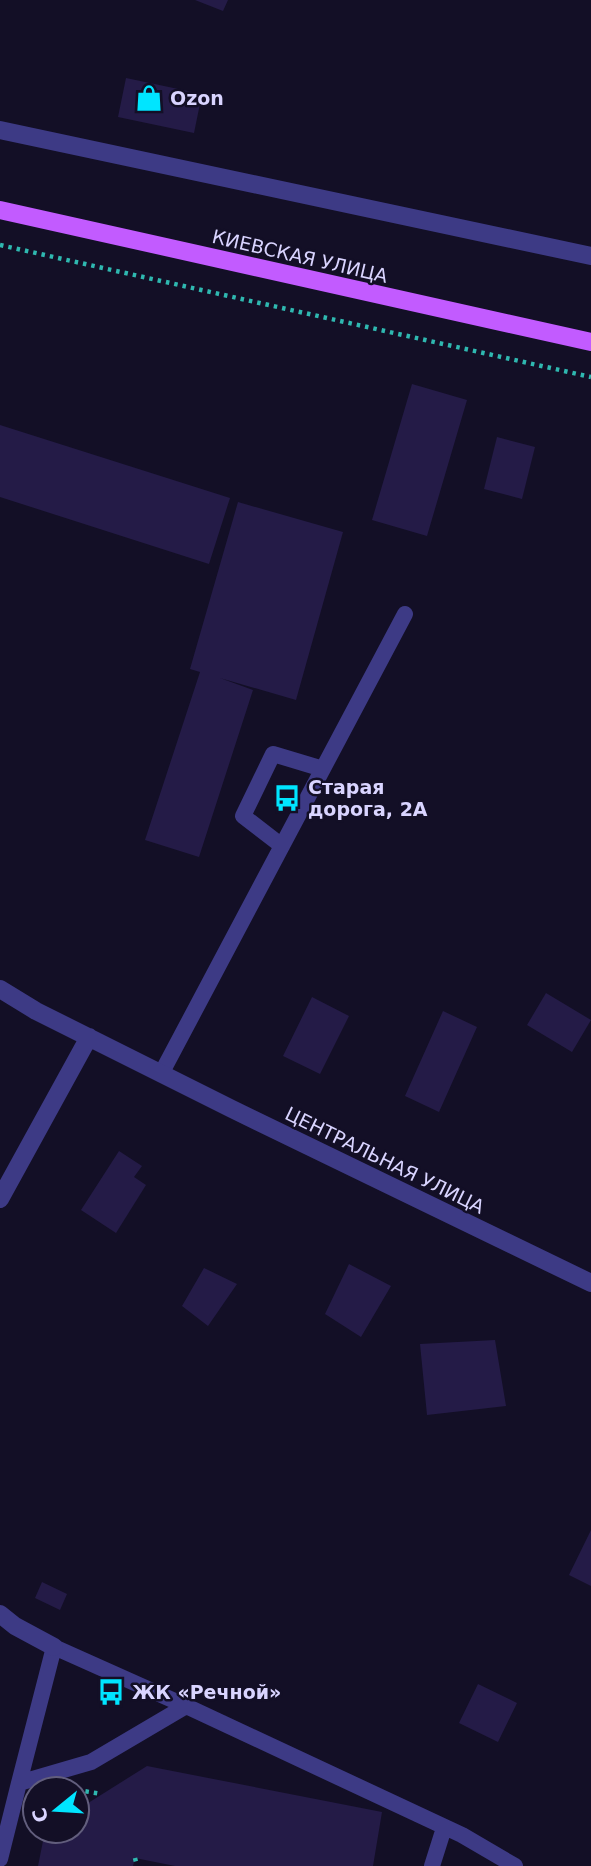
<svg xmlns="http://www.w3.org/2000/svg" width="591" height="1866" font-family="'DejaVu Sans',sans-serif">
<rect width="100%" height="100%" fill="#130f26"/>
<path fill="#241b47" d="M195,0H228L223,11Z
M126,78L202,94L194,133L118,117Z
M412,384L467,400L427,536L372,520Z
M0,425L230,498L209,564L0,497Z
M497,437L535,447L522,499L484,489Z
M238,502L343,532L296,700L220,678L253,690L199,857L145,840L200,672L190,669Z
M546,993L591,1020L572,1052L527,1025Z
M312,997L349,1016L320,1074L283,1056Z
M443,1011L477,1027L439,1112L405,1096Z
M119,1151L142,1166L134,1177L146,1185L116,1233L81,1210Z
M349,1264L391,1286L361,1337L325,1314Z
M204,1268L237,1284L208,1326L182,1306Z
M495,1340L506,1406L427,1415L420,1344Z
M591,1530V1586L569,1575Z
M42,1582L67,1594L60,1610L35,1598Z
M478,1684L517,1703L498,1742L459,1723Z
M147,1766L382,1812L373,1866H175L135,1858L133,1866H38L45,1831H77V1810Z"/>
<g fill="none" stroke-linecap="round" stroke-linejoin="round">
<path stroke="#2fb8b0" stroke-width="4.5" stroke-dasharray="3.5 5" stroke-linecap="butt" d="M0,245L591,377
M77,1790L102,1794
M135,1858L137,1866"/>
<path stroke="#3d3a85" stroke-width="16" d="M282,846L243,816L273,754L323,769
M161,1074L405,614
M186,1706L91,1762L19,1783L54,1647L186,1706L462,1835L515,1866
M0,1859L19,1783
M432,1866L444,1828"/>
<path stroke="#3d3a85" stroke-width="18" d="M0,130L591,256
M0,989L36,1011L232,1109L591,1283
M0,1199L89,1037
M0,1614L15,1626L54,1647"/>
<path stroke="#c25bff" stroke-width="18" d="M0,210L591,342"/>
</g>
<defs>
<symbol id="shop-bare" viewBox="-9 -9 18 18"><path d="M-5-2.5h2.3a2.7 3.5 0 0 1 5.4 0H5L5.5 6h-11ZM-1.5-2.5h3a1.5 2.3 0 0 0-3 0Z" fill="#00e5ff" stroke="#130f26" stroke-width="2.5" paint-order="stroke"/></symbol>
<symbol id="bus-bare" viewBox="-9 -9 18 18"><path d="M-5-6H5V4H4V6H2V4H-2V6H-4V4H-5ZM-3.5-4V0h7V-4ZM-3.5 1.2v1.5H-2V1.2ZM2 1.2v1.5H3.5V1.2Z" fill="#00e5ff" stroke="#130f26" stroke-width="2.5" paint-order="stroke"/></symbol>
</defs>
<g fill-rule="evenodd">
<use href="#shop-bare" x="130" y="79" width="38" height="38"/>
<use href="#bus-bare" x="268" y="779" width="38" height="38"/>
<use href="#bus-bare" x="92" y="1673" width="38" height="38"/>
</g>
<g text-anchor="middle" stroke-width="5" stroke-linejoin="round" paint-order="stroke">
<g font-size="19" font-weight="bold" fill="#d9d4ff" stroke="#130f26" text-anchor="start">
<text x="170" y="105">Ozon</text>
<text x="308" y="794">Старая<tspan x="308" dy="22">дорога, 2А</tspan></text>
<text x="132" y="1699">ЖК «Речной»</text>
</g>
<g font-size="19" fill="#d9d4ff" stroke="#130f26">
<text transform="translate(300 256) rotate(13)" y="7">КИЕВСКАЯ УЛИЦА</text>
<text transform="translate(385 1160) rotate(26)" y="7">ЦЕНТРАЛЬНАЯ УЛИЦА</text>
</g>
</g>
<g transform="translate(56 1810) rotate(252)"><circle r="33" fill="#130f26" stroke="#625e7d" stroke-width="2"/>
<path d="M0-5L12 26L0 18L-12 26Z" fill="#00e5ff"/>
<text y="-10" font-size="19" font-weight="bold" text-anchor="middle" fill="#d9d4ff">С</text>
</g>
</svg>
